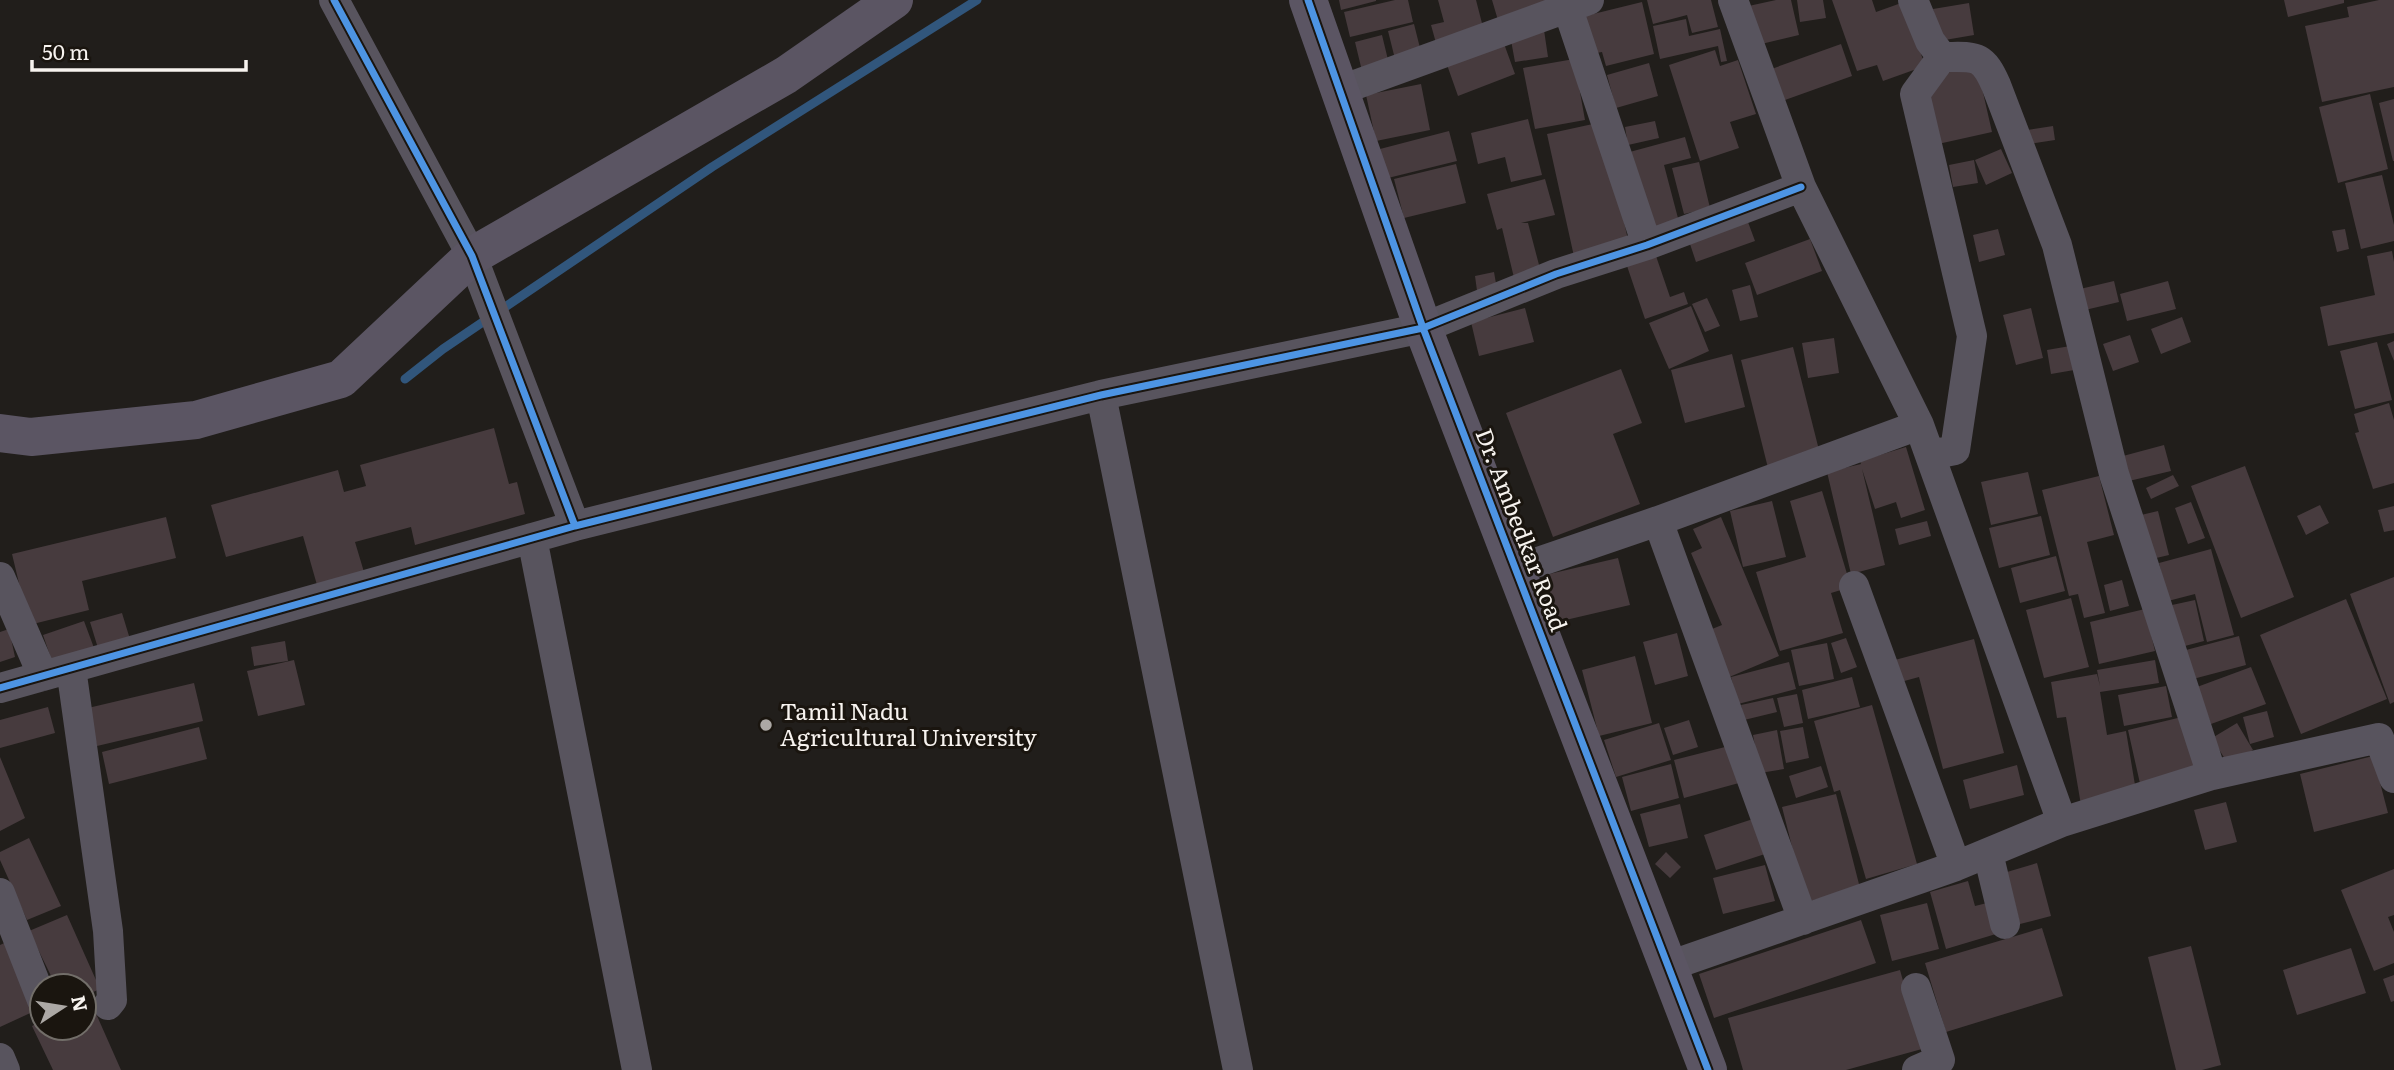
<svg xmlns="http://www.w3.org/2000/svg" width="2394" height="1070" font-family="Literata,serif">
<rect width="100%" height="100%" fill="#211e1b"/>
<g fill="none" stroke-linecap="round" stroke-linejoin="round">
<path stroke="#31567c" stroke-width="9" d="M405,379L443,349L712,167L977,0"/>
</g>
<path fill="#473b3e" d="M1339,0H1376V1L1341,10Z
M1395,0H1408L1413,22L1350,37L1344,12Z
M1438,0H1476L1484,31L1436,43L1431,25L1444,22Z
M1492,0H1552L1500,27Z
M1647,0H1711L1718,27L1692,33L1687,15L1653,24Z
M1776,0H1791L1799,35L1753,46L1744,7Z
M1797,0H1823L1826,18L1800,22Z
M1832,0H1872L1876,12L1904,2L1925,66L1883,81L1877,65L1857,71Z
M2284,0H2344V3L2288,17Z
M2379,0H2394V87L2322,102L2305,26L2349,17L2347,7Z
M1642,2L1654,54L1606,66L1602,52L1590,54L1581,17Z
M1969,3L1974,35L1939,41L1933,9Z
M1686,19L1689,36L1720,29L1727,61L1721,62L1718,46L1660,59L1653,26Z
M1414,24L1422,56L1396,63L1388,31Z
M1544,30L1548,57L1515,62L1510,35Z
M1382,35L1389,64L1362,71L1355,42Z
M1503,41L1515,74L1458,96L1446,62Z
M1841,44L1852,76L1774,104L1763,72Z
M1715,50L1720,66L1738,60L1756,114L1730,122L1739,148L1700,161L1669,65Z
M1574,59L1585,120L1535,129L1523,68Z
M1649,63L1658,96L1616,108L1607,75Z
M1977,66L1992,132L1938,144L1926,93L1932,76Z
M1421,84L1430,130L1376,141L1366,95Z
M2370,94L2388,169L2338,183L2319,107Z
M2394,99V161H2393L2379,103Z
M1528,119L1542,175L1511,182L1505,157L1478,164L1471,133Z
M1655,121L1659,138L1628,145L1625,127Z
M1602,122L1630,249L1575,261L1547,134Z
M2053,126L2055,140L2029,144L2027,130Z
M1449,131L1457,161L1388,178L1380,149Z
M1685,137L1691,158L1664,165L1679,222L1646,230L1626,153Z
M2001,149L2012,173L1986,185L1975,160Z
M1974,160L1978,183L1953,187L1949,165Z
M1699,162L1710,208L1684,214L1672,168Z
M1456,164L1466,203L1404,218L1394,179Z
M2382,175L2394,225V241L2361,249L2345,183Z
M1545,179L1555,215L1521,223H1528L1543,280L1516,286L1502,228L1497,230L1487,194Z
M1745,214L1755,241L1696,262L1687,235Z
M1998,229L2005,255L1979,262L1973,235Z
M2345,229L2349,249L2337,252L2332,231Z
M1810,239L1822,271L1757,295L1745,263Z
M2392,251L2394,262V333L2328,346L2320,307L2375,295L2367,256Z
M1656,256L1670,297L1684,292L1688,304L1645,319L1627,266Z
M1494,272L1498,295L1478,298L1475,276Z
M2114,281L2119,302L2085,310L2080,289Z
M2168,281L2176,309L2127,321L2120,294Z
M1750,285L1758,317L1740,321L1732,290Z
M1707,298L1720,326L1705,332L1692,304Z
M1691,306L1709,351L1669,369L1649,323Z
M1525,308L1534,342L1479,356L1471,322Z
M2031,308L2043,358L2016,365L2003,315Z
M2182,317L2191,342L2161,354L2151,329Z
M2130,335L2139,362L2113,371L2103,344Z
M1834,338L1839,373L1808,378L1802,343Z
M2394,341V361L2387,344Z
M2377,342L2392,400L2355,409L2340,351Z
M2076,345L2080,369L2051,374L2047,350Z
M1793,347L1821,458L1769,472L1741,360Z
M1732,354L1745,407L1685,423L1671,370Z
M1621,369L1642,423L1613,434L1640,504L1553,537L1506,413Z
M2389,403L2394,420V483L2373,489L2355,433L2359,432L2354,414Z
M494,428L509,484L517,482L525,514L415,545L411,527L355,542L364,572L317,585L303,536L226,557L211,505L338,470L344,492L366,486L360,465Z
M2164,445L2171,471L2129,481L2123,456Z
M1906,447L1925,510L1901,518L1896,502L1875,509L1862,469L1885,565L1851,574L1827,472L1861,464L1860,461Z
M2245,466L2294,597L2241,618L2191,486Z
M2028,472L2038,514L1991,525L1981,482Z
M2173,475L2179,486L2151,499L2146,488Z
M2099,476L2114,535L2087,542L2105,613L2084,618L2078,594L2069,596L2042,490Z
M1822,491L1851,587L1831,593L1843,633L1780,651L1756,572L1806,557L1790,501Z
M1772,501L1786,557L1743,567L1730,511Z
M2191,502L2205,538L2188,544L2175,508Z
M2320,505L2329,523L2306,535L2297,516Z
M2394,506V530L2384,532L2378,510Z
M2158,511L2169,555L2152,559L2141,515Z
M2041,516L2050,555L1999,568L1989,528Z
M166,517L176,558L82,581L89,610L29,625L12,554Z
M1721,517L1779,656L1727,678L1707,631L1722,625L1691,553L1702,548L1693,529Z
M1927,521L1931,536L1899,545L1895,529Z
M2211,549L2234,635L2207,642L2195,594L2168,601L2159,563Z
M2056,556L2065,591L2020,603L2011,568Z
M1618,558L1630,605L1557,622L1545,575Z
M2394,577V702L2390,704L2350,594Z
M2122,580L2129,606L2110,611L2104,585Z
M2071,598L2089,667L2044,678L2026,610Z
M2346,599L2387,699L2301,734L2260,635Z
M2195,600L2204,641L2181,647L2172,605Z
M2145,609L2155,651L2099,664L2090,622Z
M122,613L133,649L101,658L90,622Z
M84,621L97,656L55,670L43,635Z
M9,629L15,657L0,662V632Z
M1677,633L1688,676L1655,685L1643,642Z
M2239,636L2246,665L2193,679L2186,650Z
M1846,638L1857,667L1841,673L1831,643Z
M1974,639L2004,753L1943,769L1919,677L1897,683L1891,661Z
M285,641L288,661L254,666L251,647Z
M1827,643L1834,679L1799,686L1791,650Z
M1635,656L1652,723L1599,736L1582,670Z
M294,660L305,705L258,716L247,671Z
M2155,660L2159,683L2100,692L2107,735L2126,731L2136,791L2081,805L2066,717L2057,718L2051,682L2097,674L2100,686L2097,670Z
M1789,662L1796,689L1738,704L1731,677Z
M2251,667L2266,704L2211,724L2197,687Z
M1852,677L1860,707L1808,719L1802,690Z
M194,683L203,721L97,746L88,708Z
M2166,686L2172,717L2124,726L2118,695Z
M1797,694L1803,723L1784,727L1777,698Z
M1773,698L1777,712L1744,720L1741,705Z
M1872,705L1917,864L1866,879L1840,790L1834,792L1814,721Z
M48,707L55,733L0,748V720Z
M2267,711L2274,737L2250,744L2243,717Z
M2186,716L2200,775L2141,788L2128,730Z
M1689,720L1698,747L1673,755L1664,728Z
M1659,723L1671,760L1616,777L1604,740Z
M2237,723L2253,750L2228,764L2212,738Z
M199,727L207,759L109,784L102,752Z
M1803,727L1809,758L1786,763L1780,731Z
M1777,730L1784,769L1760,773L1753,735Z
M1729,746L1739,783L1684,798L1674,760Z
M2373,756L2388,813L2314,832L2300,774Z
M0,757L25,818L0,831Z
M1671,764L1679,798L1631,811L1622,777Z
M2017,765L2024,795L1970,809L1963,780Z
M1821,766L1828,787L1796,798L1789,776Z
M1836,794L1860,888L1806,902L1782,807Z
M2226,802L2237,842L2205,850L2194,810Z
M1680,804L1688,838L1649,847L1640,814Z
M1753,819L1765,854L1716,870L1704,835Z
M29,838L61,906L27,920L0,860V852Z
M1666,852L1681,867L1670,878L1655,864Z
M2037,863L2051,916L2020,924L2007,872Z
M1765,865L1775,901L1723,914L1713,878Z
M2394,869V915L2388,917L2394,932V963L2374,971L2341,890Z
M1968,881L1975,906L1987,903L1996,934L1946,949L1930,892Z
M1927,903L1939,949L1892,961L1880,915Z
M67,915L100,989L84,996V986H56L29,931Z
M1861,920L1876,963L1714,1018L1699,974Z
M2042,928L2063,996L1946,1032L1925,963Z
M9,941L39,1009L0,1027V945Z
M2191,946L2221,1065L2202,1070H2176L2148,957Z
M2351,948L2366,993L2297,1015L2283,970Z
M1900,970L1922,1049L1846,1070H1743L1728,1018Z
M2394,975V1001L2391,1002L2383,979Z
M90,1000L121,1070H53L32,1026L42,1021V1028H84V1003Z"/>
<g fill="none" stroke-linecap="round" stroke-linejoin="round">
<path stroke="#58545e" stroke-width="30" d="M1565,0L1647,245
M1733,0L1801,187L1919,425
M1913,0L1930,41L1942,57C1975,57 1982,53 1996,85L2057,245L2114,474L2212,775
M1341,90L1589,0
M1101,395L1238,1070
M1930,455L1955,450L1972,336L1915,94L1942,57
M1658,521L1803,920
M575,526L1101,395L1423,328L1556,274L1647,245L1801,187
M532,538L637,1070
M1515,570L1658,521L1919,425L2062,822
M0,577L43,676
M1854,586L1956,866
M71,668L108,931L112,1000L108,1005
M0,688L575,526L472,256L334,0
M1988,853L2005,924
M0,893L42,1000
M1669,966L1956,866L2062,822L2212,775L2379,738L2394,778
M1916,988L1940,1060L1917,1070
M0,1058L5,1070"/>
<path stroke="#5b5563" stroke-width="38" d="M1308,0L1423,328L1708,1070
M0,433L31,437L196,420L341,379L472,256L786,75L894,0"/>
<defs>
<path id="cycleway" d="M1308,0L1423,328L1708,1070
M575,526L1101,395L1423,328L1556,274L1647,245L1801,187
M0,688L575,526L472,256L334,0"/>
</defs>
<use href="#cycleway" stroke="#1a150f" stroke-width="11"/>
<use href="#cycleway" stroke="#4d94e3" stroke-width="7"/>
</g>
<circle fill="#aca8a5" stroke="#1a150f" stroke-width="2.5" cx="766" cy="725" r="7"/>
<g text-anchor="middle" stroke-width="6" stroke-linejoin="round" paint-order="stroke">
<g font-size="23" fill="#f7f3ef" stroke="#1a150f">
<text transform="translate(1521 530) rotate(69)" y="8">Dr. Ambedkar Road</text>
</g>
<g font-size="23" fill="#f7f3ef" stroke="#1a150f" text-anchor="start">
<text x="780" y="720">Tamil Nadu<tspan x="780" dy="26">Agricultural University</tspan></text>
</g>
</g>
<g transform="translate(63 1007) rotate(78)"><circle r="33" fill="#1a150f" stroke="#726e69" stroke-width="2"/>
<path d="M0-5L12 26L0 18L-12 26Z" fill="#aca8a5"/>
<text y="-10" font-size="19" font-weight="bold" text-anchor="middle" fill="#f7f3ef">N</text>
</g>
<path d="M32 60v10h214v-10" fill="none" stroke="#f7f3ef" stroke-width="3.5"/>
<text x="42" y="60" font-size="21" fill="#f7f3ef" stroke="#1a150f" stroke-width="5" paint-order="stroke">50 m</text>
</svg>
